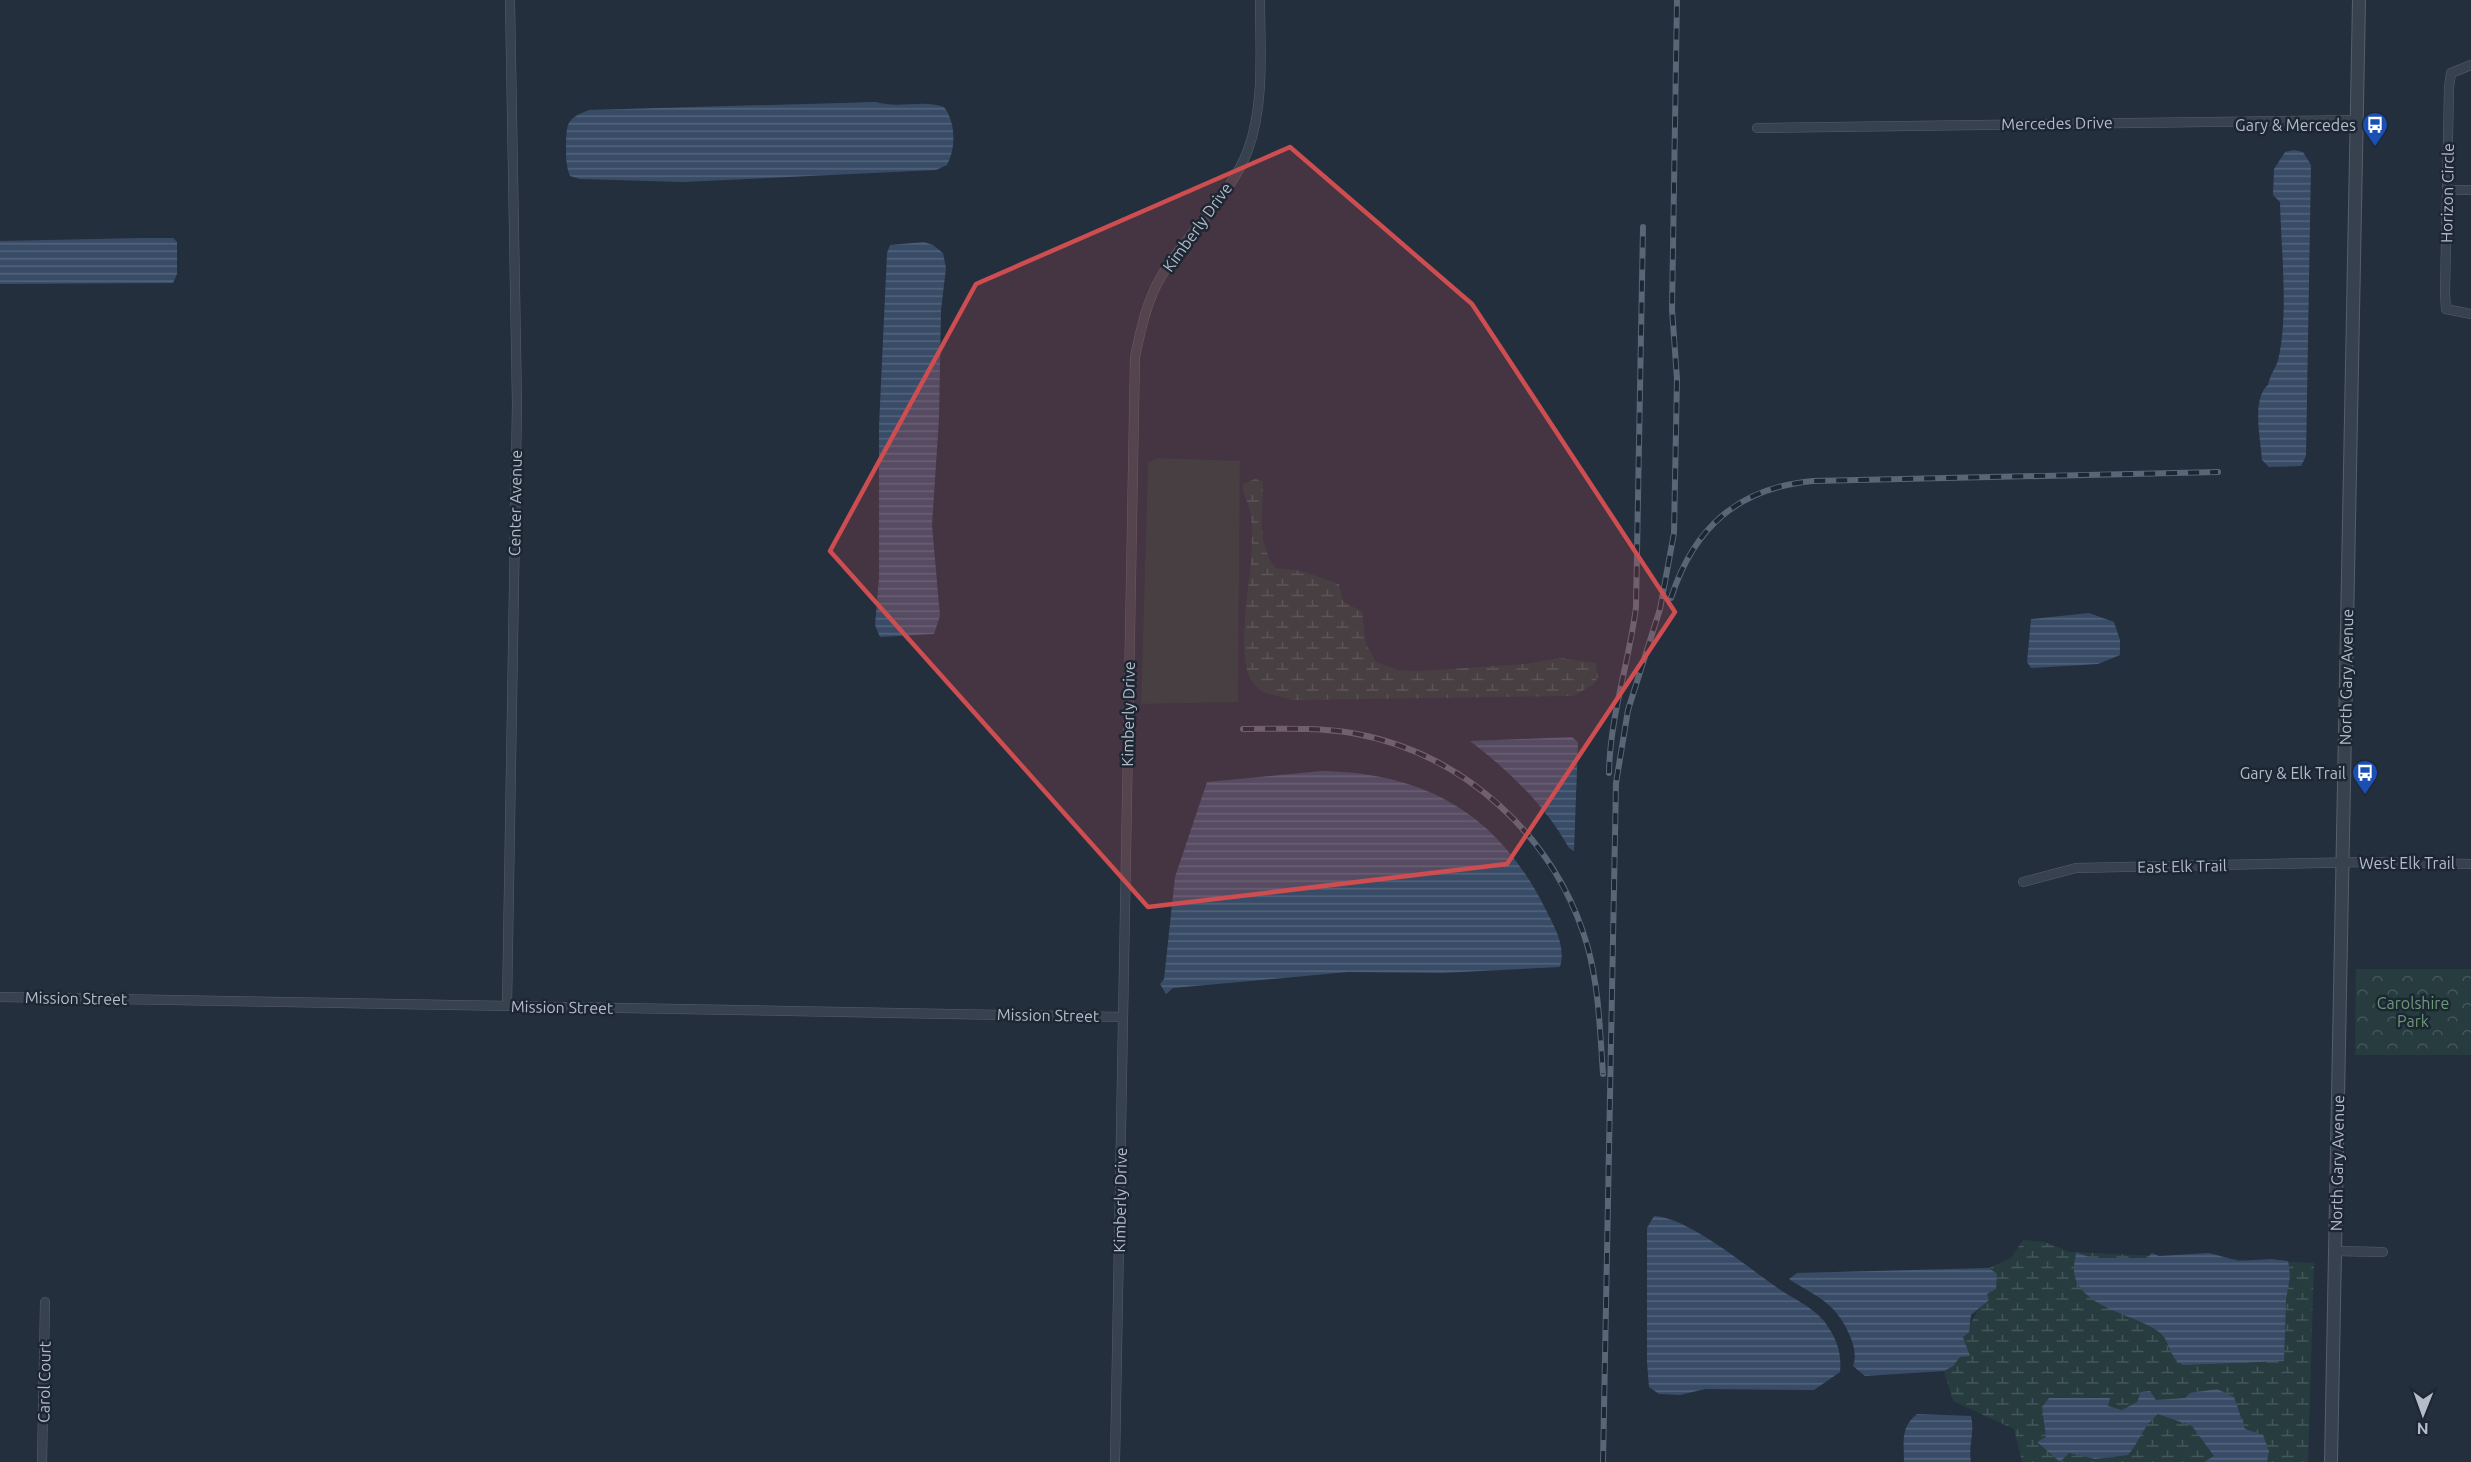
<svg xmlns="http://www.w3.org/2000/svg" width="2471" height="1462" font-family="Ubuntu,sans-serif">
<defs>
<pattern id="wetland-marsh" width="20" height="14" patternUnits="userSpaceOnUse" patternTransform="scale(1.5)"><rect width="20" height="14" fill="#263c3f"/><path d="M1 5h8M5 5V1M11 12h8M15 12V8" fill="none" stroke="#435659"/></pattern>
<pattern id="park-crowns" width="20" height="18" patternUnits="userSpaceOnUse" patternTransform="scale(1.5)"><rect width="20" height="18" fill="#263c3f"/><path d="M2 6a3 3 0 1 1 6 0M12 15a3 3 0 1 1 6 0" fill="none" stroke="#435659"/></pattern>
<pattern id="water-rules" width="6" height="5" patternUnits="userSpaceOnUse" patternTransform="scale(1.5)"><rect width="6" height="5" fill="#394c67"/><path d="M0 2.5h6" fill="none" stroke="#53647b"/></pattern>
</defs>
<rect width="100%" height="100%" fill="#242f3e"/>
<path fill="#263c3f" d="M1158,458L1240,461L1238,702L1141,704L1148,463Z"/>
<path fill="url(#wetland-marsh)" d="M1255,479L1263,481C1263,510 1256,545 1276,568L1302,571L1339,584L1343,601L1362,612L1366,644L1376,662L1398,670L1420,671L1524,664L1560,658L1596,663L1598,677L1593,685L1573,696L1293,700C1283,697 1271,696 1262,691C1235,676 1246,620 1247,593C1251,579 1254,526 1250,511C1248,500 1242,496 1243,484Z
M2023,1240L2045,1242L2070,1252L2314,1263L2308,1462H2022L2014,1429L1953,1401L1944,1371L1981,1305L1989,1268L2011,1258Z"/>
<path fill="url(#park-crowns)" d="M2356,969H2471V1055H2355Z"/>
<path fill="url(#water-rules)" d="M876,102C898,109 922,99 944,107C956,123 956,148 947,165L936,170L683,182L580,179L570,176C566,166 566,158 566,147C567,124 565,119 589,110Z
M2294,150L2303,152L2311,165L2306,456L2301,466L2269,467L2262,460C2261,440 2251,399 2268,385C2271,372 2276,368 2278,360C2289,318 2281,247 2280,202L2273,195L2274,169L2285,152Z
M143,238H173L177,242V274L173,283L0,284V241Z
M924,242L933,245L943,253L946,268L941,310L939,419L932,525L940,616L934,634L880,637L875,625L879,578V426L887,253L890,245Z
M2089,613L2114,622L2120,640V655L2098,664L2031,668L2027,662L2031,619Z
M1572,737L1578,742L1574,851L1569,848C1545,805 1509,771 1470,741Z
M1322,771C1426,773 1498,814 1545,908C1555,928 1566,946 1560,967L1442,973L1348,972L1173,988L1166,994L1160,984L1164,979L1175,877L1207,782Z
M1654,1216C1688,1217 1750,1269 1779,1289C1794,1299 1812,1307 1824,1321C1836,1337 1842,1352 1840,1372L1814,1390L1705,1389L1680,1395L1659,1394L1649,1387L1647,1362V1228Z
M2076,1252L2091,1258H2147L2152,1253L2159,1256L2209,1253L2239,1261L2271,1259L2288,1261L2290,1276L2286,1300L2284,1361L2183,1365C2168,1358 2171,1341 2159,1332C2138,1315 2076,1307 2074,1271C2073,1265 2076,1258 2076,1252Z
M1989,1268L1997,1274L1996,1289L1987,1294L1989,1300L1971,1315L1969,1332L1963,1337L1970,1356L1960,1357L1953,1366L1944,1371L1865,1376L1853,1366C1860,1349 1845,1322 1833,1309C1822,1297 1802,1288 1789,1279L1797,1273Z
M2217,1389L2234,1397L2245,1429L2263,1435L2269,1451L2267,1462H2204L2214,1456L2192,1426L2158,1414C2143,1426 2140,1441 2128,1455L2095,1459L2069,1453L2060,1462L2037,1442L2046,1437L2042,1407L2049,1398H2110L2108,1406L2122,1410L2137,1402L2141,1392L2150,1391L2156,1400L2185,1398L2190,1393Z
M1917,1414L1971,1416C1975,1433 1968,1445 1971,1462H1904C1904,1443 1900,1427 1917,1414Z"/>
<g fill="none" stroke-linecap="round" stroke-linejoin="round">
<defs>
<path id="minor" d="M2471,65L2451,73L2449,87L2445,293L2446,309L2471,314
M1757,128L2357,120
M2448,190H2471
M2023,882L2076,868L2364,862L2471,864
M0,997L1123,1017
M507,1006L517,404L510,0
M2335,1251L2383,1252
M42,1462L45,1302
M1115,1462L1135,357C1141,328 1147,300 1162,275C1188,232 1230,197 1248,150C1265,103 1260,49 1260,0"/>
<path id="tertiary" d="M2331,1462L2359,0"/>
</defs>
<use href="#minor" stroke="#565f6c" stroke-width="10"/>
<use href="#tertiary" stroke="#565f6c" stroke-width="14"/>
<use href="#minor" stroke="#38414e" stroke-width="9"/>
<use href="#tertiary" stroke="#38414e" stroke-width="12"/>
<defs>
<path id="rail" d="M1671,598C1694,527 1738,488 1813,481L2218,472
M1243,729C1280,729 1316,727 1352,733C1465,753 1557,838 1588,948C1599,989 1600,1032 1603,1074
M1609,773C1610,716 1629,663 1636,607L1643,227
M1603,1462L1616,783L1628,710L1660,609L1674,533L1677,379L1672,309L1677,0"/>
</defs>
<use href="#rail" stroke="#5a6575" stroke-width="6"/>
<use href="#rail" stroke="#1d2633" stroke-width="4" stroke-dasharray="11" stroke-linecap="butt"/>
</g>
<path fill="#ce4d50" fill-opacity="0.2" stroke="#ce4d50" stroke-width="4.5" stroke-linejoin="round" d="M1290,147L1472,304L1675,612L1507,864L1148,907L830,551L976,284Z"/>
<defs>
<symbol id="bus-pin" viewBox="-11 -11 22 30"><path d="M0 17L-7.5 6A9.5 9.5 0 1 1 7.5 6Z" fill="#1a4fb4" stroke="#1d2633"/><path d="M-5-6H5V4H4V6H2V4H-2V6H-4V4H-5ZM-3.5-4V0h7V-4ZM-3.5 1.2v1.5H-2V1.2ZM2 1.2v1.5H3.5V1.2Z" fill="#fff"/></symbol>
</defs>
<g fill-rule="evenodd">
<use href="#bus-pin" x="2360" y="110" width="30" height="40"/>
<use href="#bus-pin" x="2350" y="758" width="30" height="40"/>
</g>
<g text-anchor="middle" stroke-width="5" stroke-linejoin="round" paint-order="stroke">
<g font-size="16" fill="#b4bcc9" stroke="#1d2633">
<text transform="translate(2057 123) rotate(-1)" y="6">Mercedes Drive</text>
<text transform="translate(2447 193) rotate(-89)" y="6">Horizon Circle</text>
<text transform="translate(1197 227) rotate(-54)" y="6">Kimberly Drive</text>
<text transform="translate(515 503) rotate(-89)" y="6">Center Avenue</text>
<text transform="translate(2346 677) rotate(-89)" y="6">North Gary Avenue</text>
<text transform="translate(1128 714) rotate(-89)" y="6">Kimberly Drive</text>
<text x="2407" y="869">West Elk Trail</text>
<text transform="translate(2182 866) rotate(-1)" y="6">East Elk Trail</text>
<text transform="translate(76 998) rotate(1)" y="6">Mission Street</text>
<text transform="translate(562 1007) rotate(1)" y="6">Mission Street</text>
<text transform="translate(1048 1015) rotate(1)" y="6">Mission Street</text>
<text transform="translate(2337 1163) rotate(-89)" y="6">North Gary Avenue</text>
<text transform="translate(1120 1200) rotate(-89)" y="6">Kimberly Drive</text>
<text transform="translate(44 1382) rotate(-89)" y="6">Carol Court</text>
</g>
<g font-size="16" fill="#b4bcc9" stroke="#1d2633" text-anchor="end">
<text x="2356" y="131">Gary &amp; Mercedes</text>
<text x="2346" y="779">Gary &amp; Elk Trail</text>
</g>
<g font-size="16" fill="#6b9a76" stroke="#1d2633">
<text x="2413" y="1009">Carolshire<tspan x="2413" dy="18">Park</tspan></text>
</g>
</g>
<g transform="translate(2423 1414) rotate(181)" stroke="#1d2633" stroke-width="4.5" paint-order="stroke">
<path d="M0-4.5L10 22L0 15L-10 22Z" fill="#b4bcc9"/>
<text y="-9" font-size="16" font-weight="bold" text-anchor="middle" fill="#b4bcc9">N</text>
</g>
</svg>
